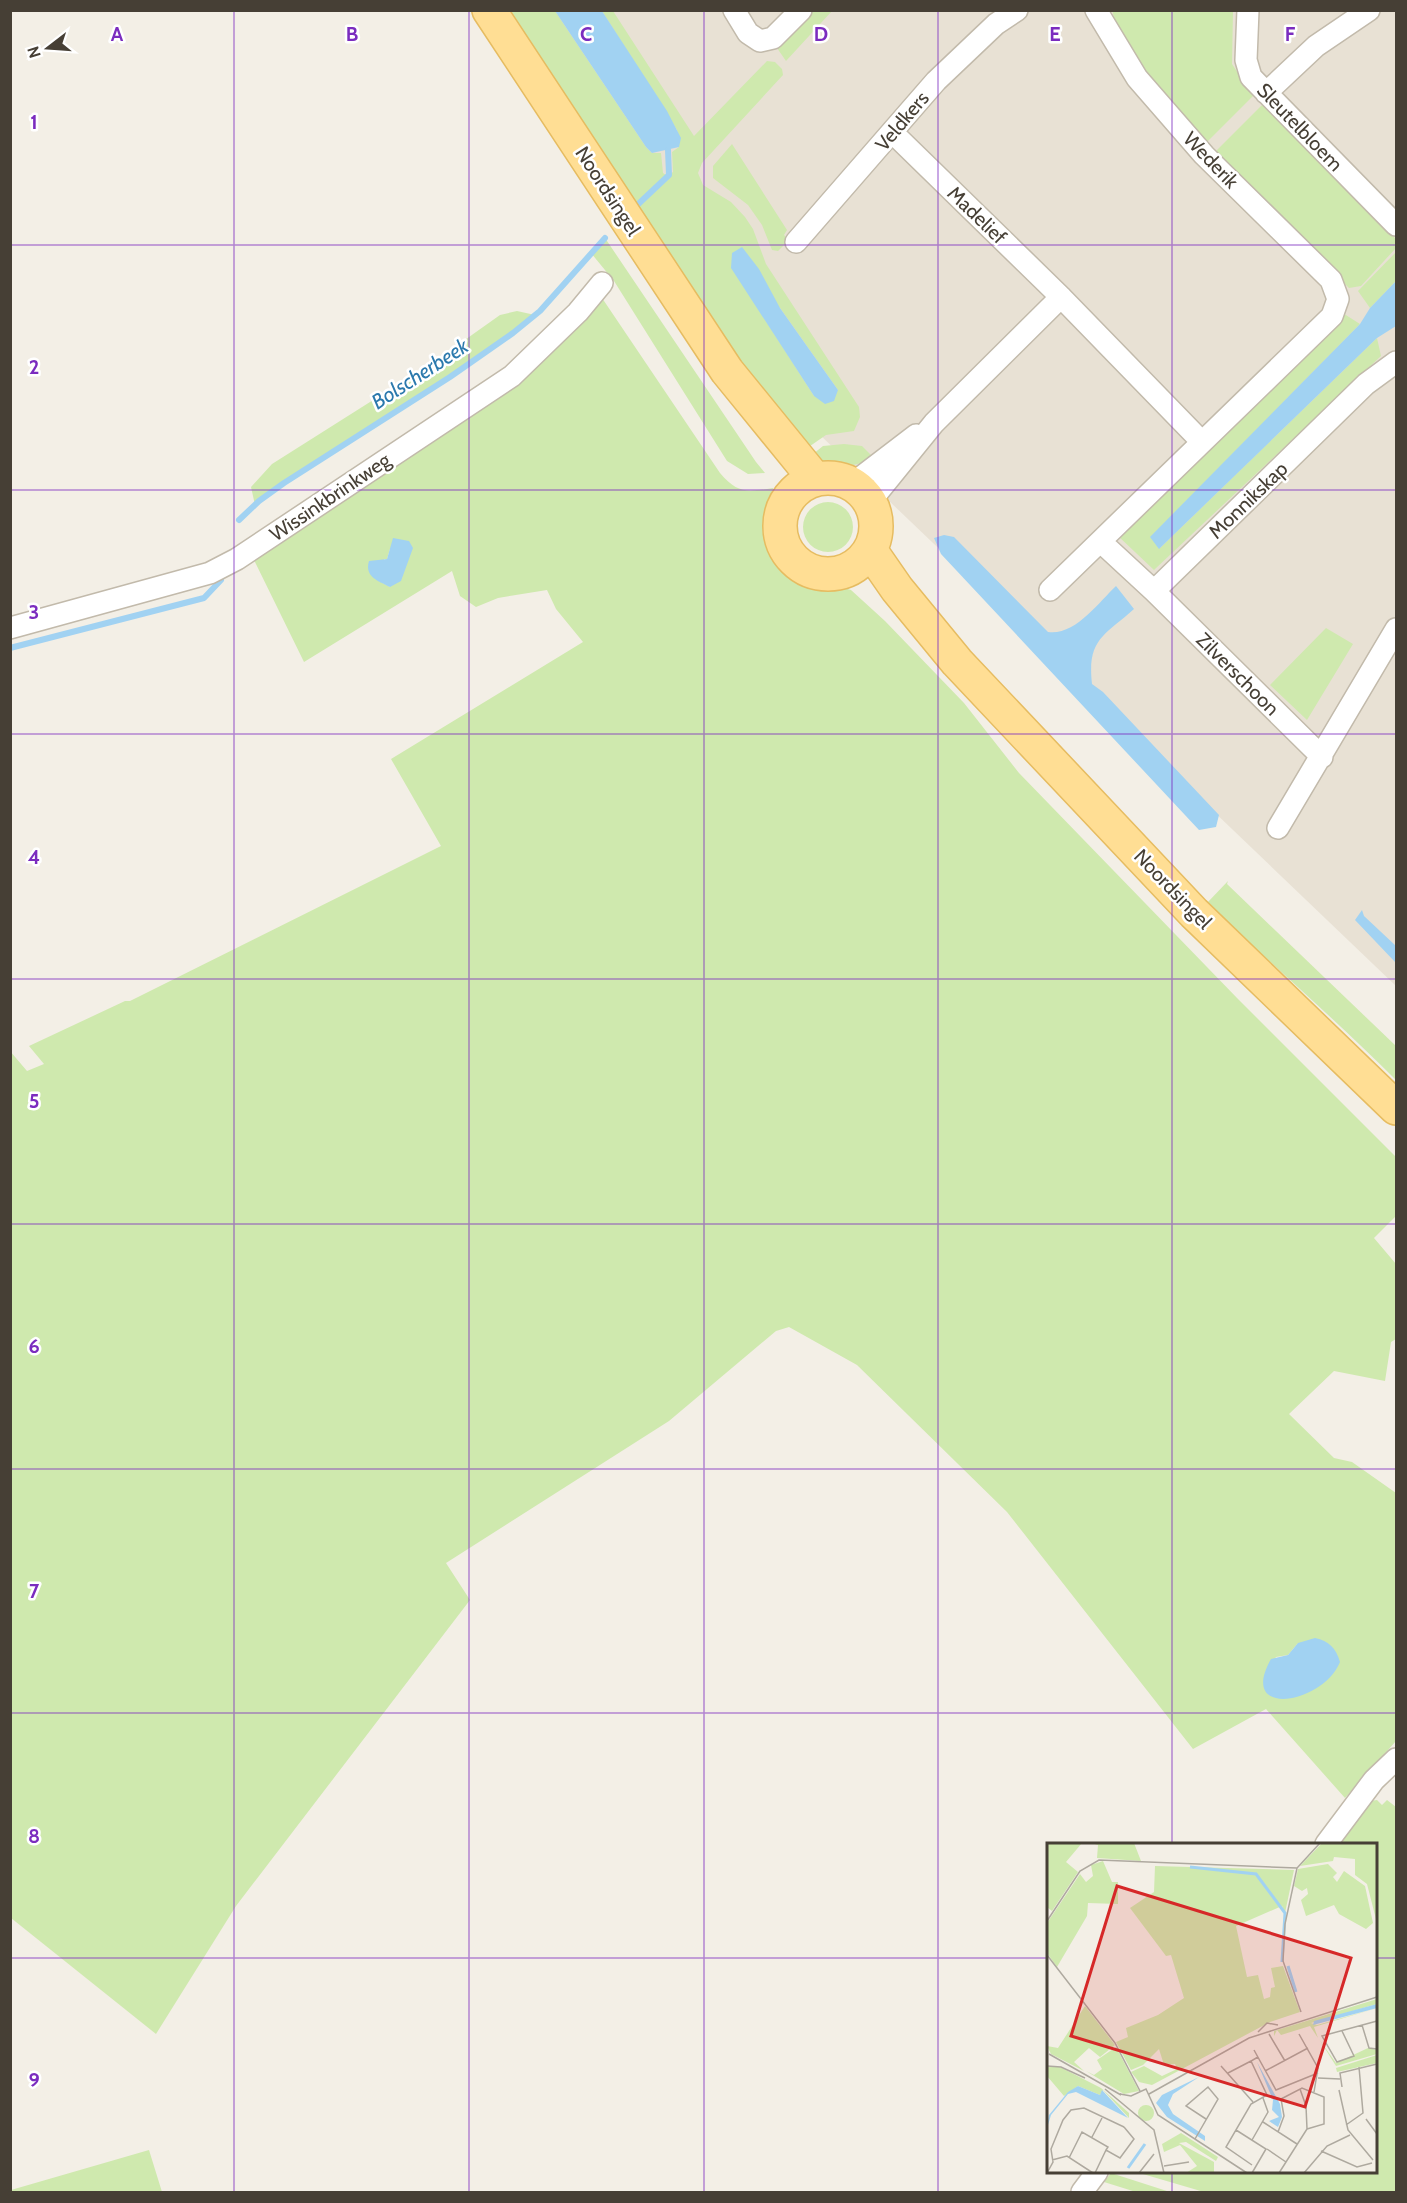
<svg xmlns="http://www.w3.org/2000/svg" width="1407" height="2203" font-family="Cabin,sans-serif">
<rect width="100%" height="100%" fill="#f3efe6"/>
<path fill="#e8e1d4" d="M510,11H1396V986L725,344Z"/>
<path fill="#cfe9ae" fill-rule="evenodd" d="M1112,10L1233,11L1232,64L1253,96L1204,145L1125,59Z
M499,11H555L646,147L652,153H661L663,173L667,176L673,172L672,152L679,147L677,130L602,11H613L694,136L767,61L775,62L782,69L783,75L702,163L698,173L703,185L731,202L745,217L753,229L766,264L859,407L860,417L854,431L826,435L800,453ZM732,268L780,308L838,390L814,396Z
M810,11H832L786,61L777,48Z
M1262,105L1396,239V248L1361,286L1349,288L1213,154Z
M732,144L787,230L784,235L789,240L778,251L772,250L762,225L748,205L713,178V166Z
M605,238L756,462L765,473L748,474L727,461L614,281L591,253Z
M1396,252V281L1370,308L1358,291Z
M600,295L720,473C738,494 747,492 773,488L771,529L782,562L796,574L851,590L885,621L964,703L1019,773L1238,999L1396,1157V1216L1374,1238L1396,1264V1339L1391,1342L1385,1381L1334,1371L1289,1414L1334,1458L1352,1462L1396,1493V1741L1345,1798L1266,1709L1193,1749L1007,1512L857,1365L789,1327L776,1331L669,1421L446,1563L470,1600L236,1906L156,2034L11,1918L10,1051L27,1071L44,1064L29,1046L125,1001H130L441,846L391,759L583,642L556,609L547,590L498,598L476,607L460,596L452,571L304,662L254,560L476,411ZM390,549V587L379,581L384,559H387ZM1298,1643L1267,1691L1265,1676L1276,1657L1288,1655Z
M1338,310L1360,324L1151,537L1160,548L1377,338L1381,356L1154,570L1117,535Z
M517,311L535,315L450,377L284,483L255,505L251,487L272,464L438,359L500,315Z
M844,444L862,446L874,458C852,468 830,471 808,458L823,446Z
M803 527a25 25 0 1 1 50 0a25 25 0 1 1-50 0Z
M1326,628L1353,644L1307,720L1270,685Z
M1228,881L1227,884L1396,1046V1080C1335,1019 1270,963 1207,903Z
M1377,1800L1382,1805L1387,1800L1396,1807V2192H1204L1136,2172H1376V1844H1337L1370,1801Z
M149,2150L162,2192H11V2190Z
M1111,2173L1170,2192H1136L1104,2182Z"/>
<path fill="#a1d2f2" d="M555,11H602L667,111L681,138L679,147L652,153L646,147Z
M742,247L759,269L780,308L838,390L834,401L825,404L814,396L731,268L732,253Z
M1396,281V326L1377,338L1159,549L1150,537L1360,324L1370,308Z
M944,535L954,537L1048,632C1075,636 1099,602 1116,586L1134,609C1104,636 1087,639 1092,684L1103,692L1219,815L1216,827L1199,830L941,554L934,538Z
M393,538L409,541L413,548L401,581L390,587C379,581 364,577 369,561L387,559Z
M1362,910L1364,916L1396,946V963L1355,920Z
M1315,1638C1329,1641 1336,1648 1340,1662C1323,1704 1237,1719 1271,1659L1288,1655L1298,1643Z"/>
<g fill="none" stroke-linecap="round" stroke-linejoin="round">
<path stroke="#a1d2f2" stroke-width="6" d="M633,209L669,175L668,150
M239,520L259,501L284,483L450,377L513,333L540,311L605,238
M10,648L204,598L221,580"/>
<defs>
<path id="street" d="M734,10L748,33L760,41L773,38L801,10
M1248,10L1246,60L1251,77L1396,225
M1266,93L1316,46L1369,10
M893,133L1061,297L1201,441
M796,242L936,81L996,24L1017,10
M852,484L916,435
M870,502L934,423L1061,297
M1101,542L1154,591L1366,384L1396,362
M1050,590L1332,316L1338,299L1331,280L1204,155L1137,78L1096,10
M1154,591L1322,757
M10,628L210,573L237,559L512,376L578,312L602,283
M1278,828L1396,629
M1326,1844L1374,1780L1396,1759
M1082,2192L1097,2172"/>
<path id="primary" d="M489,10L727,371L815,479
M780 526a48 48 0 1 1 96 0a48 48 0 1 1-96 0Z
M870,550L897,589L957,662L1194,913L1396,1108"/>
</defs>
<use href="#street" stroke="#c2baab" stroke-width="24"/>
<use href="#primary" stroke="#e6bc61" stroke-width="36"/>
<use href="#street" stroke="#fff" stroke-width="21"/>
<use href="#primary" stroke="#ffde94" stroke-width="33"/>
</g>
<path fill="none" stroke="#7b2cbf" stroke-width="1.5" stroke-opacity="0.55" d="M234,10V2192M469,10V2192M704,10V2192M938,10V2192M1172,10V1844M10,245H1396M10,490H1396M10,734H1396M10,979H1396M10,1224H1396M10,1469H1396M10,1713H1396M10,1958H1048M1376,1958H1396M1172,2172V2192"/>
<g text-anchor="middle" stroke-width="5" stroke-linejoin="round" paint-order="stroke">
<g font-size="20" fill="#463f35" stroke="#fff">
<text transform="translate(902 121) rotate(-50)" y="7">Veldkers</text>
<text transform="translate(1300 127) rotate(46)" y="7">Sleutelbloem</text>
<text transform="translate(1211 160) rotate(46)" y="7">Wederik</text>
<text transform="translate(608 191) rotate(57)" y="7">Noordsingel</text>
<text transform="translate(977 215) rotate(44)" y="7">Madelief</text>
<text transform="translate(330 497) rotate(-34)" y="7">Wissinkbrinkweg</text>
<text transform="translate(1248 500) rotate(-44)" y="7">Monnikskap</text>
<text transform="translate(1238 674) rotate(45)" y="7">Zilverschoon</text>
<text transform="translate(1173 889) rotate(46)" y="7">Noordsingel</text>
</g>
<g font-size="21" font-style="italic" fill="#2b79ad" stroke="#fff">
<text transform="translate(420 374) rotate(-33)" y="7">Bolscherbeek</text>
</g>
</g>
<g transform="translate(1047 1843)">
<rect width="330" height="330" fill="#f3efe6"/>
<path d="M0,0H35L19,19L31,29L5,68L0,64ZM44,0H87L94,18L50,15L51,2ZM275,0H330V80L320,41L308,32V16L287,14L286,18L253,23ZM56,18L65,39H71V61L41,60L40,73L10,124L0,110V80L33,31L39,39L46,33L44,22ZM281,21L290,30L286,34L290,39L297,28L318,43L326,80L319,86L292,71L287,62L259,73L254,57L261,51L260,45L255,48L247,43L251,26ZM108,23L247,27L238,70L235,63L189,83L200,134L211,132L217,156L223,154L224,145L228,144L224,125L236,123L253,169L223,179L105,242L92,239L84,229L97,223L115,233L130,226L128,221L117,222L112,206L96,222L84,227L69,199L81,194L79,185L111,172L137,155L124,112L119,113L83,65L107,49ZM330,156V161L264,180L270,182L330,165L267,184L271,195L263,183L234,192L230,187L227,193V188ZM38,163L68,202L53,214L42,205L27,219L37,228L4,211L0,203L11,205ZM272,196L289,220L321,205L330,207V211L289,223ZM69,204L92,248L77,251L39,228L47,232L55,226L50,217ZM330,212V220L290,229L289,225ZM0,224H13L54,245L82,270V275L56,247L53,252L31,243L17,253L0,233ZM91 270a8 8 0 1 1 16 0a8 8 0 1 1-16 0ZM134,290L171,314L169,318L139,299L132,300L167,319V330H139L150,323L133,302L117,309L115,301Z" fill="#cfe9ae"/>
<path d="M330,161V165L266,182L267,178ZM210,219L233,261L235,274L231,284L222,278L232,274L225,267L226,257ZM152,234L126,251L121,262L126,271L158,293V298L120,274L109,260L115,252ZM31,243L53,252L55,247L81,275L29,249L21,251L4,272L0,285L2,272L21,249Z" fill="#a1d2f2"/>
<path fill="none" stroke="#a1d2f2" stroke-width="3" d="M143,24L209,31L238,70L235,119M241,123L249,149M81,325L98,301"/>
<path fill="none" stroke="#aea99f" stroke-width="1.5" d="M0,78L33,28L52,17L250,25M0,112L68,200L93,248M254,169L236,118L238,81L250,25L273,0M315,182L322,205L330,206M295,188L307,213L290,219L275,193L330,178M211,189L220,180L231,182M222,191L238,218M252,191L271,225L267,249M207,207L229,247L271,230M2,211L74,252M0,223L14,224L38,235M174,223L206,259M218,228L261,205M181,230L204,218M271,235L293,236M295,244L293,230L330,221M58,246L107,287L117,330M292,247L301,287L326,317M73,251L84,253L99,246L111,272L200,330M102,251L202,195L330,154M319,276L330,291M216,279L250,301M299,282L316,270L312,224M189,287L219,306L205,330M231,289L237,273L234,256L255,245L277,254V281L260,286M45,294L55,275M148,296L171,256L161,244L139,263L159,276M205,297L221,269L216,255M220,306L239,319M274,308L310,324L325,320M22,315L35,289L61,304L59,307M5,317L20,313L46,330M205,322L179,304L204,261L220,252L204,218L211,214M117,323L142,319M0,330L6,319L4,306L16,277L24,267L37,265L77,284M48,330L59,307L73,315L87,296L77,284M92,330L107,311M232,330L260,286L259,263L253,246M257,330L280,303L303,292"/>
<path fill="#d62828" fill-opacity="0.15" stroke="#d62828" stroke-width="3" d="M70,43L304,115L258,264L24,193Z"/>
<rect width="330" height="330" fill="none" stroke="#463f35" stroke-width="3"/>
</g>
<g font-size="20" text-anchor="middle" font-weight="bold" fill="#7b2cbf" stroke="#fff" stroke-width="5" stroke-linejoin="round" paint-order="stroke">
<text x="117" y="41">A</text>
<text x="352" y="41">B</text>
<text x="586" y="41">C</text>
<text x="821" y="41">D</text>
<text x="1055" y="41">E</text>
<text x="1290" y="41">F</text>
<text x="34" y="129">1</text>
<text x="34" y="374">2</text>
<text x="34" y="619">3</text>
<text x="34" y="864">4</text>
<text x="34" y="1108">5</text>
<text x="34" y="1353">6</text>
<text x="34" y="1598">7</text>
<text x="34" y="1843">8</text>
<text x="34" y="2087">9</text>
</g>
<rect width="1407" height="2203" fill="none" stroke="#463f35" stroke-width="24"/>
<g transform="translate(48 48) rotate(253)" stroke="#ffffff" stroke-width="4.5" paint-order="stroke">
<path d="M0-4.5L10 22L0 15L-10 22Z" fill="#463f35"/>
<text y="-9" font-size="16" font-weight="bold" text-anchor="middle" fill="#463f35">N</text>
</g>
</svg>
